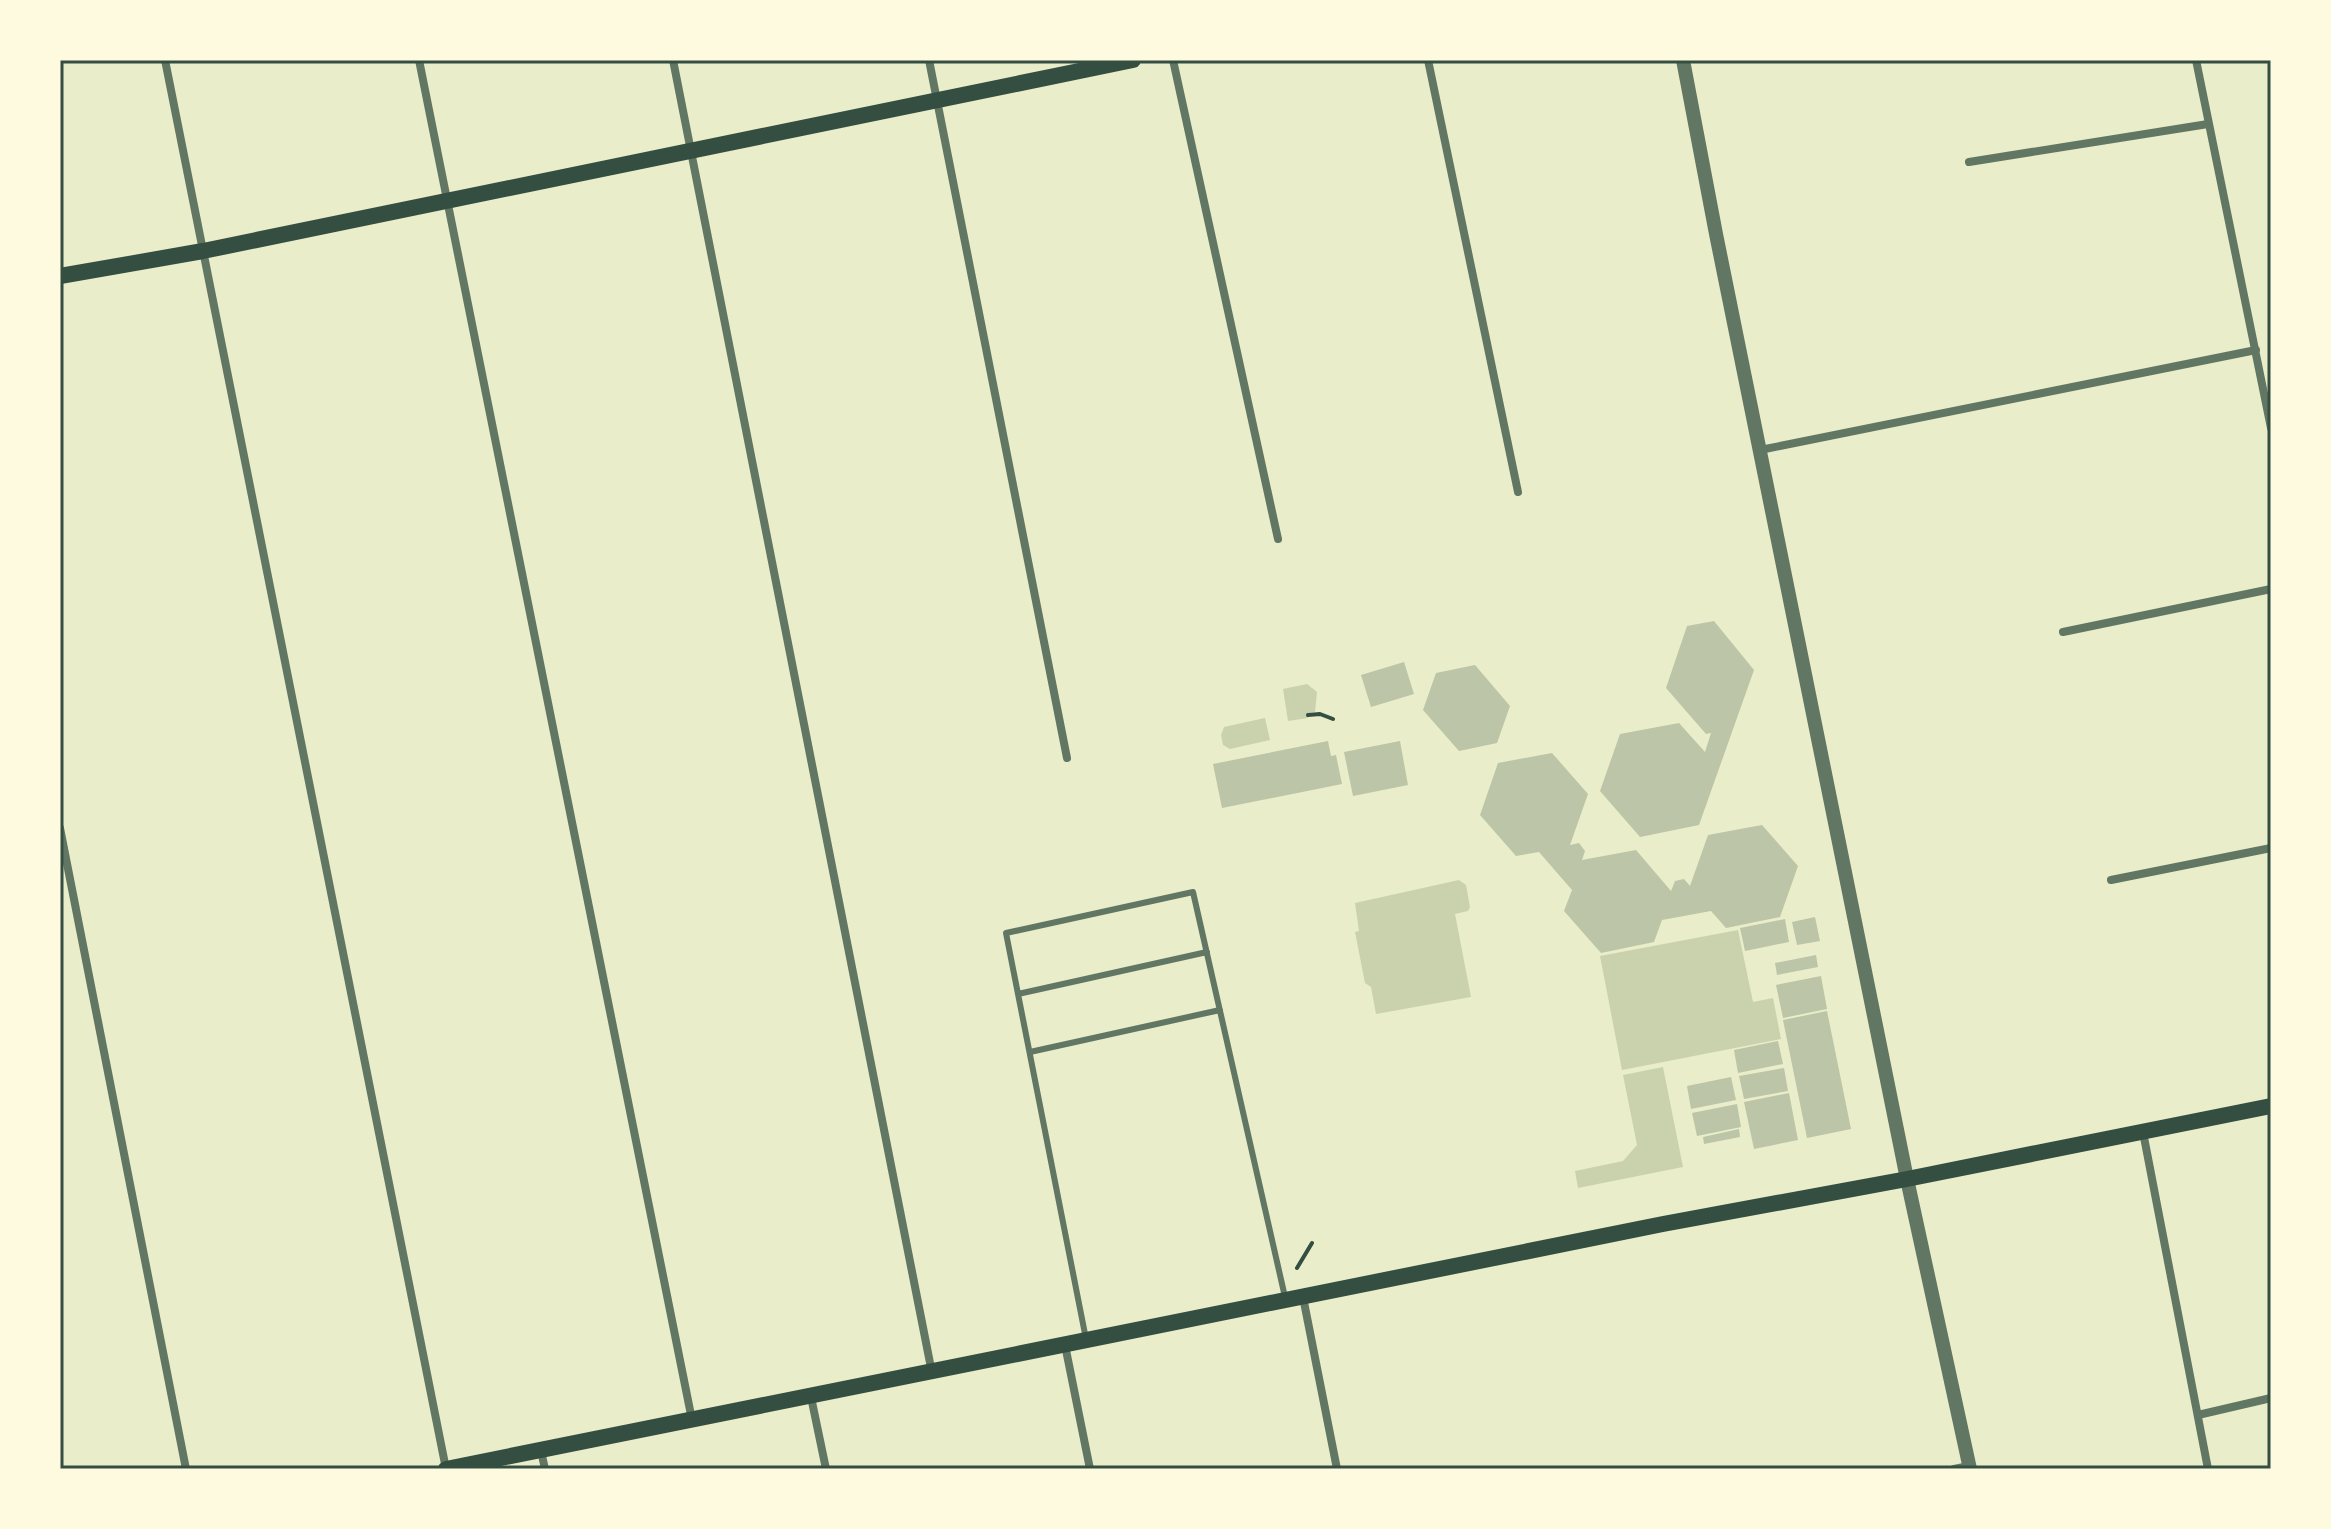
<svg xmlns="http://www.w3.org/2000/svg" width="2331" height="1529" font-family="'DM Sans',sans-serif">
<rect width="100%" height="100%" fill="#e9edc9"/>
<path fill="#cad2ad" d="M1307,684L1317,692L1315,712L1308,713V718L1288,721L1283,689Z
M1265,718L1270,740L1230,749L1223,745L1221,735L1224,727Z
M1459,880L1466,885L1470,907L1468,911L1455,914L1471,997L1376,1014L1371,987L1365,983L1355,932L1359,931L1355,903Z
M1738,930L1753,1002L1773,998L1781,1039L1622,1070L1600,956Z
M1663,1067L1683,1167L1578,1188L1575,1171L1623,1161L1637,1145L1623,1075Z"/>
<path fill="#bcc5a7" d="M1714,621L1754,670L1699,825L1640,837L1600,791L1620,734L1679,723L1705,752L1711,733L1706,734L1666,688L1687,626Z
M1404,662L1414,694L1371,707L1361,675Z
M1475,665L1510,706L1497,743L1459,751L1423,710L1436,673Z
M1328,741L1331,756L1336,755L1342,784L1222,808L1213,764Z
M1400,741L1408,785L1353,796L1344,752Z
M1552,753L1588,794L1570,845L1579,843L1585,851L1582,860L1636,850L1671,891L1675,881L1684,879L1690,886L1708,835L1762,825L1798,866L1780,917L1726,928L1711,911L1662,920L1654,942L1601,953L1564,911L1572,890L1539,852L1516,856L1480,815L1498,763Z
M1815,917L1820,941L1797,945L1792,922Z
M1785,919L1789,942L1745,951L1740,928Z
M1816,955L1818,967L1777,975L1775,963Z
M1821,976L1827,1009L1783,1018L1776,985Z
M1827,1011L1851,1129L1807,1138L1783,1020Z
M1778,1041L1783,1064L1738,1073L1734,1050Z
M1784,1068L1788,1091L1744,1099L1739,1076Z
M1731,1077L1736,1100L1691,1109L1687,1086Z
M1789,1093L1798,1140L1754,1149L1744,1102Z
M1737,1104L1741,1127L1697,1136L1692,1113Z
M1739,1129L1740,1137L1704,1144L1703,1137Z"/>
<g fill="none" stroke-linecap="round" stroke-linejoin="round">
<path stroke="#344e41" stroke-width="4" d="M1308,715L1320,714L1333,719
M1297,1268L1312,1243"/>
<path stroke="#617663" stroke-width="6" d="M1018,994L1207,952
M1030,1052L1220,1010
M1086,1339L1006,933L1193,892L1285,1297"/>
<path stroke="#617663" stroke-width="8" d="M165,60L446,1469
M419,60L692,1420
M673,60L932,1373
M929,60L1067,758
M1173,60L1278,539
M1428,60L1518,492
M2196,60L2271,428
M1969,162L2208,124
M1760,450L2256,350
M2063,632L2271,589
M60,828L186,1469
M2111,880L2271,848
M2143,1132L2208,1469
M1303,1297L1337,1469
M1065,1345L1090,1469
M811,1397L826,1469
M2198,1415L2271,1398
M541,1451L545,1469
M1954,1469L1969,1466"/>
<path stroke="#617663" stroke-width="14" d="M1683,60L1716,234L1907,1179L1970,1469"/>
<path stroke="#344e41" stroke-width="16" d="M60,276L203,251L1133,60
M446,1469L1663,1224L1907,1179L2271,1106"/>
</g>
<rect width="2331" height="1529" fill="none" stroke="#fefae0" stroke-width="124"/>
<rect x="62" y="62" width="2207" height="1405" fill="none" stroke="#344e41" stroke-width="3"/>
</svg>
